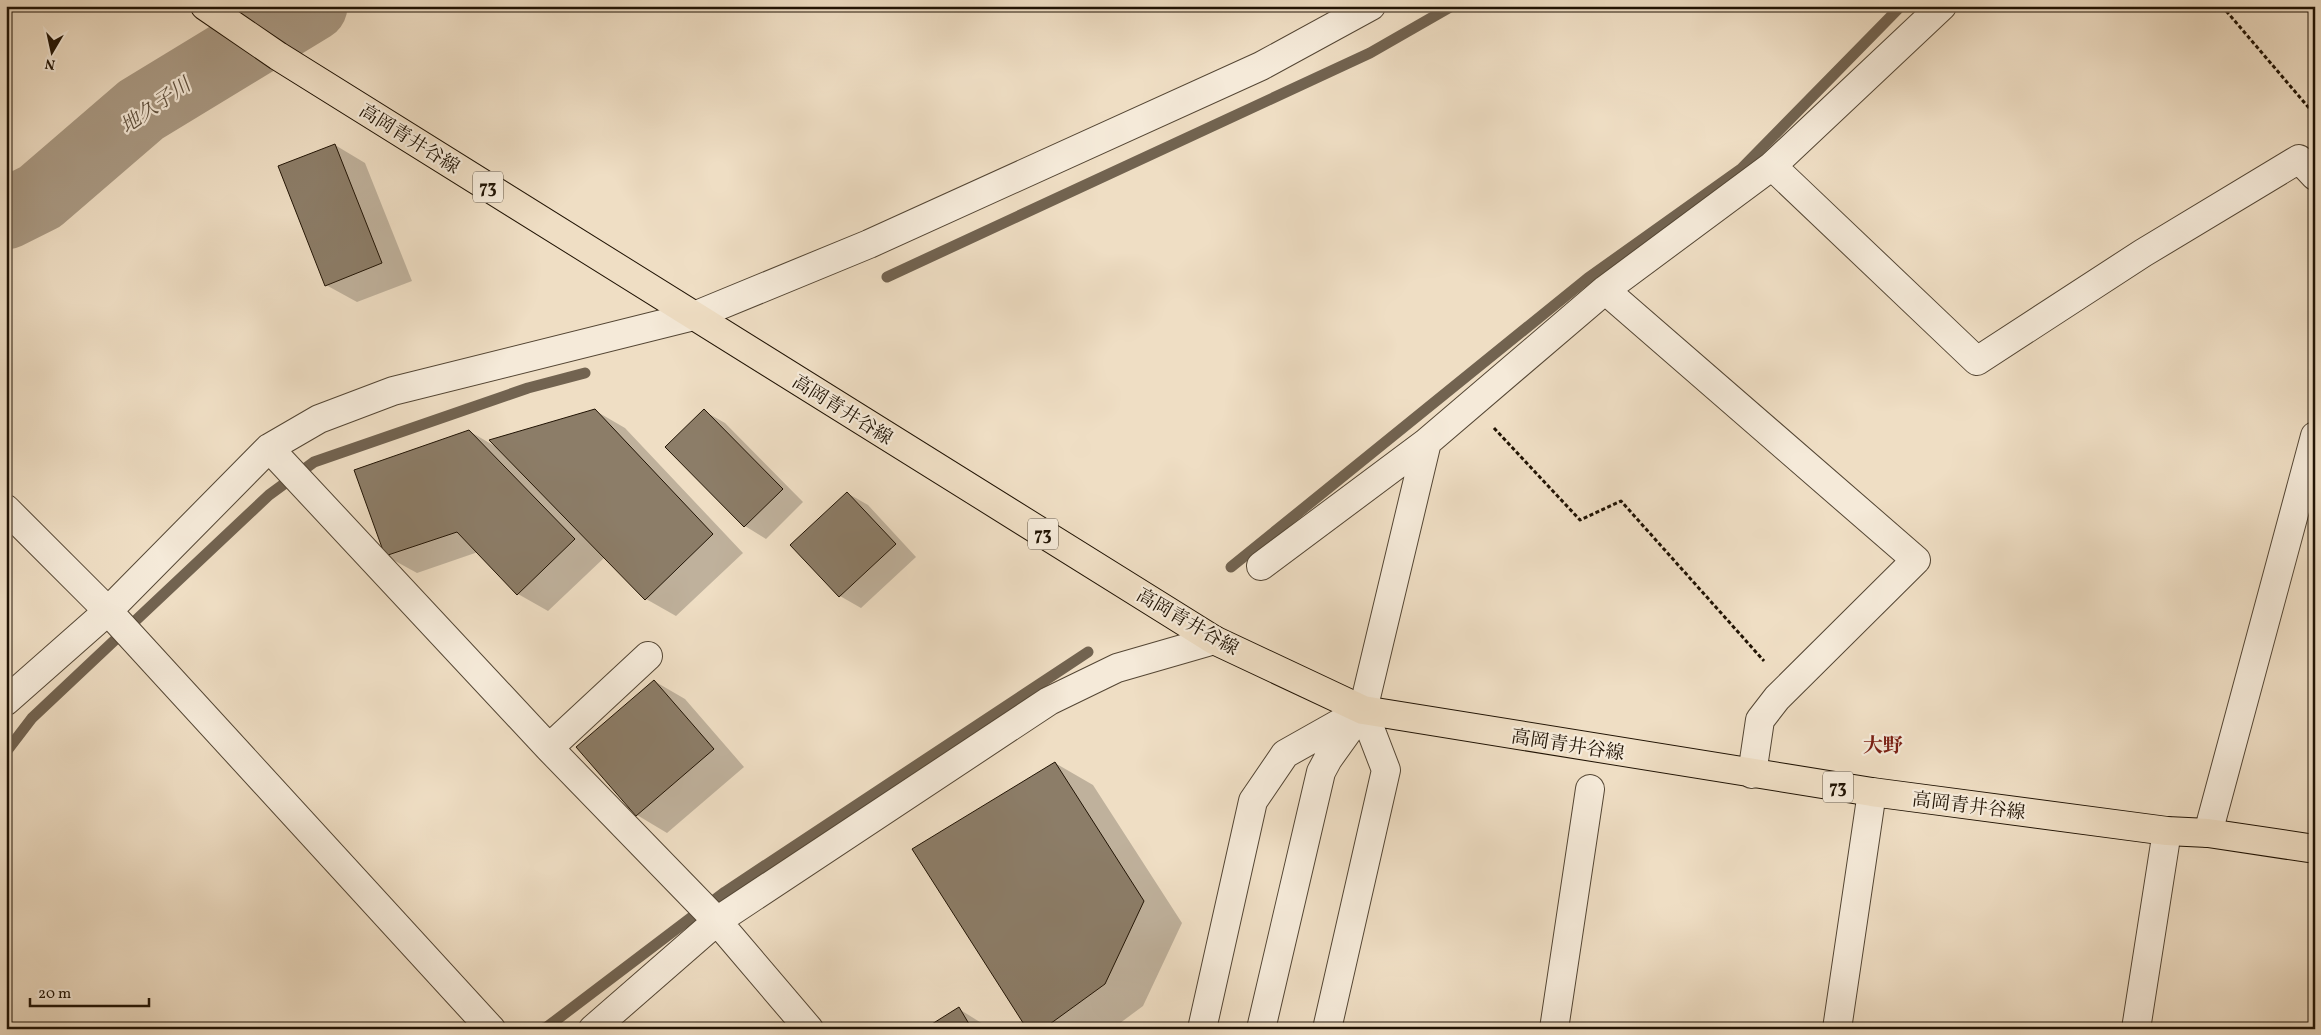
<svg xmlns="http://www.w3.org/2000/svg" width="2321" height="1035" font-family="Vollkorn,'Noto Serif JP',serif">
<rect width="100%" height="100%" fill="#efdec4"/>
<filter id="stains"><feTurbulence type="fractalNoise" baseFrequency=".004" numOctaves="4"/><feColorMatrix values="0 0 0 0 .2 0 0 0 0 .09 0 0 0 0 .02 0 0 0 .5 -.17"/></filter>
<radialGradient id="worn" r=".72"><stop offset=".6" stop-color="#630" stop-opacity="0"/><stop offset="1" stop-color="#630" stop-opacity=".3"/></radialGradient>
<path fill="#0003" d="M335,145L365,163L412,281L357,302L326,285Z
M594,410L625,428L743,553L676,616L646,599L605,557L548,611L518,594L478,552L417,573L386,556L469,431L498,448Z
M704,411L725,423L803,502L766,539L745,526L667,447Z
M847,493L868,505L916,557L861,608L840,596L792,545Z
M654,681L685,699L744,767L667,833L637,815L578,747Z
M1055,763L1093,785L1182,923L1143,1006L1112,1029H1028Z
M959,1009L991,1029H926Z"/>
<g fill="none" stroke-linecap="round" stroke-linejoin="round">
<path stroke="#726350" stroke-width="11" d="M887,277L1370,53L1452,6
M1231,567L1588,278L1741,169L1901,6
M6,752L32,718L269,495L314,462L528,388L585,373
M541,1029L547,1027L725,892L1088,652"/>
<path stroke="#a99983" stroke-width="71" d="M6,214L40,197L141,110L312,6"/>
</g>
<path fill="#8c7d68" stroke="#201304" d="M335,144L382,263L325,286L278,166Z
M595,409L713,534L645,600L489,440Z
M704,409L783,489L744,527L665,447Z
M469,430L575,539L517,595L457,532L385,556L354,470Z
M847,492L896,544L839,597L790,545Z
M654,680L714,749L636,816L576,747Z
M1055,762L1144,901L1105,984L1043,1029H1027L912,849Z
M959,1007L972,1029H924Z"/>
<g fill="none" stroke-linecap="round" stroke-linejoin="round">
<defs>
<path id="minor" d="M1772,166L1977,361L2143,253L2299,159L2315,176
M1605,290L1916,560L1777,698L1760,720L1752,774
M269,448L549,748L717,921L809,1029
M6,509L108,611L491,1029
M1261,566L1427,442
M6,701L108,611L269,448L319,419L393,391L694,316L869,244L1261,66L1371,6
M549,748L648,656
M2208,833L2315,436
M593,1029L717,921L1049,701L1117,668L1214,640
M1202,1029L1253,801L1285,754L1356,714
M1261,1029L1321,772L1328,759L1363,710L1427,442L1605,290L1772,166L1942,6
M1327,1029L1386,770L1363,710
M1554,1029L1590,789
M1837,1029L1872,792
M2136,1029L2167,831"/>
<path id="major" d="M205,6L278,56L1214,640L1363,710L1872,792L2167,831L2208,833L2315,849"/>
</defs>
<use href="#minor" stroke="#544634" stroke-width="30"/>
<use href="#major" stroke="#201304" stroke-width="30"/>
<path stroke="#201304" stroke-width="3" stroke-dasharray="4 2.5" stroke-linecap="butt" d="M2222,6L2315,115
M1494,428L1580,520L1621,501L1764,661"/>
<use href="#minor" stroke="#f5ead9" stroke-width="28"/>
<use href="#major" stroke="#efdec4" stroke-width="28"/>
</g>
<g text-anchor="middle" stroke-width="4.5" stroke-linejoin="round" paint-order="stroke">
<g fill="#f5ead9" stroke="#605444" stroke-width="1">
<rect x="473" y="171.5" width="30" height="31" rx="4"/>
<rect x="1028" y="518.5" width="30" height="31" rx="4"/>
<rect x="1823" y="771.5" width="30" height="31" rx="4"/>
</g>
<g font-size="18" font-weight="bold" fill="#201304">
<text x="488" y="193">73</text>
<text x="1043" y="540">73</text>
<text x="1838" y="793">73</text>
</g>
<g font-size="19" fill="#201304" stroke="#f5ead9">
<text transform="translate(410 138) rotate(32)" y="7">高岡青井谷線</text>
<text transform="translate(843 409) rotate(32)" y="7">高岡青井谷線</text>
<text transform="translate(1188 621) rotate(30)" y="7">高岡青井谷線</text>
<text transform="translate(1568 744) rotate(9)" y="7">高岡青井谷線</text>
<text transform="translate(1969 805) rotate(7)" y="7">高岡青井谷線</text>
</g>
<g font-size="20" font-style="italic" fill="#5e4f3d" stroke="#f5ead9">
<text transform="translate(155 105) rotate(-35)" y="7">地久子川</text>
</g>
<g font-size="20" font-weight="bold" fill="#7a1f14" stroke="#f5ead9">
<text x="1883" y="752">大野</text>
</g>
</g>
<rect width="2321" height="1035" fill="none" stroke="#efdec4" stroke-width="25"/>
<rect x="8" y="8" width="2306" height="1020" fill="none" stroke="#201304" stroke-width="2.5"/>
<rect x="12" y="12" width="2296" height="1010" fill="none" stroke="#201304"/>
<g transform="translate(52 52) rotate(189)" stroke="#f5ead9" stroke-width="4" paint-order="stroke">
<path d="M0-4L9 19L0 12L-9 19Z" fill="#201304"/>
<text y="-8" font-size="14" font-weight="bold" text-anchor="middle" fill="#201304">N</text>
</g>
<path d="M30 998v8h119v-8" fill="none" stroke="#201304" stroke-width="2.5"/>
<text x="38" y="998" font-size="15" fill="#201304" stroke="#f5ead9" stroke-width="4" paint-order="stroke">20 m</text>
<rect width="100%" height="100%" filter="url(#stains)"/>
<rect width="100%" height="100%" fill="url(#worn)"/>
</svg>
